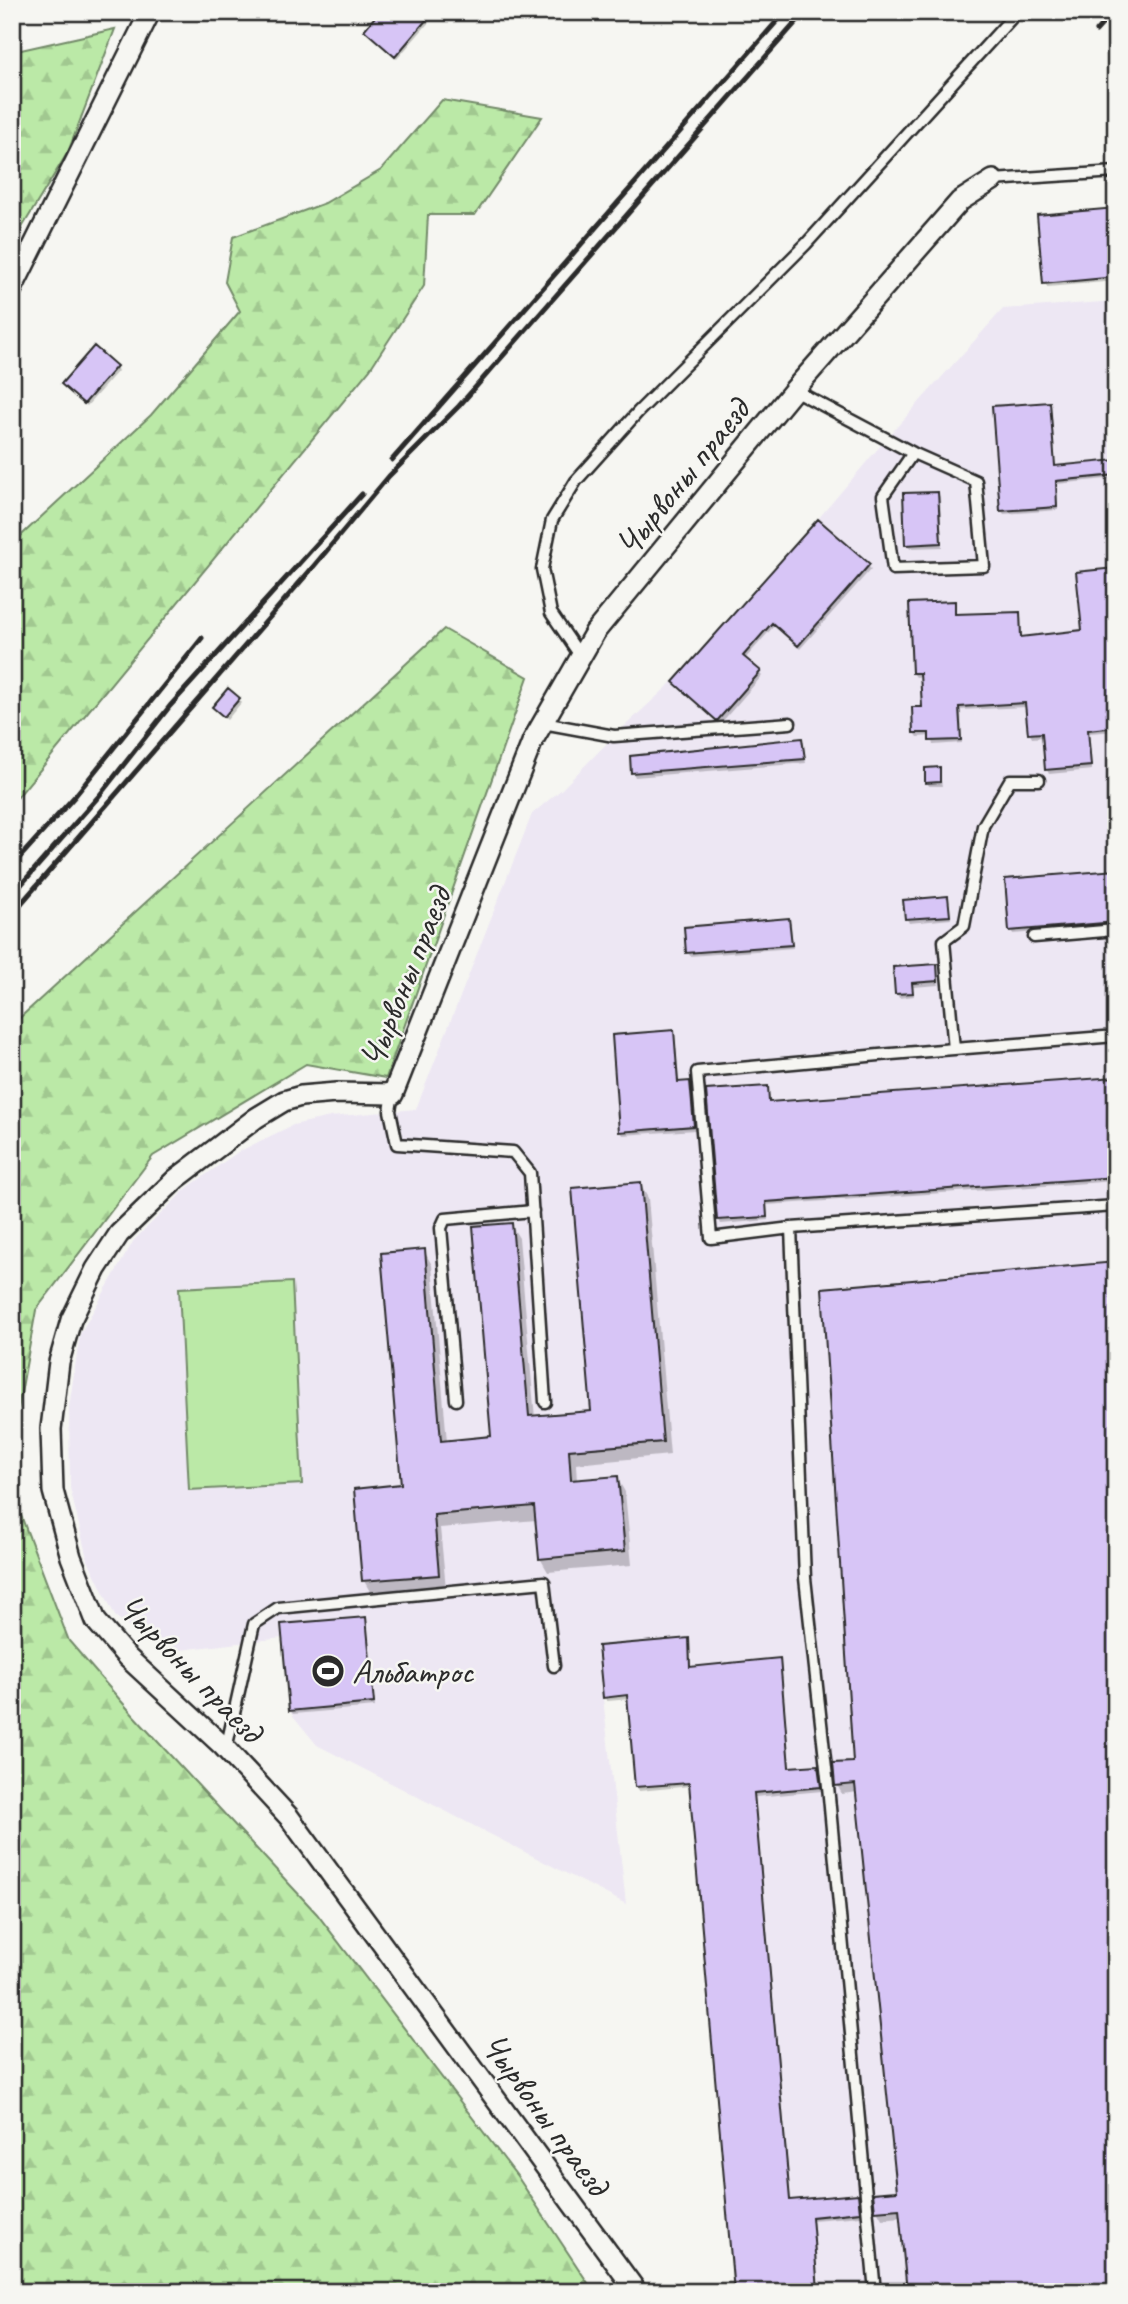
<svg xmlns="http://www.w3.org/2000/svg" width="1128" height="2304" font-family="Caveat,sans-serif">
<defs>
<pattern id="forest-firs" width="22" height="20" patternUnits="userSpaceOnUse" patternTransform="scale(1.75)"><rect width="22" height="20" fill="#bbe9a7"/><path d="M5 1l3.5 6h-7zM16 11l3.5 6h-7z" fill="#a1c890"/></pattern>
</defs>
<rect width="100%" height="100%" fill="#f6f6f2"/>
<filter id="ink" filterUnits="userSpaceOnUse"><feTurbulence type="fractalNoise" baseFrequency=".0143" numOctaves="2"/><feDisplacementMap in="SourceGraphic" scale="14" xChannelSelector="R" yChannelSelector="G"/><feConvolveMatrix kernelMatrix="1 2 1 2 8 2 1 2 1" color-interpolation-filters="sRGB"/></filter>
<g filter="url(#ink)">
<path fill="#ede7f3" d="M1116,301V2292H734L706,1781L636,1787L627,1696L603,1698L626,1904L317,1745L289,1711L282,1638L163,1652L115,1616L87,1558L70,1488L69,1407L80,1334L134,1240L187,1188L238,1152L293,1125L330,1117L416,1109L532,814L562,789L614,736L667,687L818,519L887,438L1003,309Z"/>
<path fill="#bbe9a7" stroke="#738a69" stroke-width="2" d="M292,1282L302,1484L189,1490L179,1288Z"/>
<path fill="url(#forest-firs)" stroke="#738a69" stroke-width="2" d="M115,29L68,152L12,244V52Z
M442,100L542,117L475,215H428L424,286L370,369L12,804V544L151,415L240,311L225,282L233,237L325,203L381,170Z
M444,629L528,677L386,1078L306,1064L153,1156L36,1310L12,1443V1025Z
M12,1492L69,1641L134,1716L317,1914L517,2176L594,2292H12Z"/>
<path fill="#0003" d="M382,12H438L397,59L366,30Z
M1116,210V281L1047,287L1045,283Z
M116,367L118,371L87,406L66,388Z
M1049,404L1051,407L1056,468L1116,462V478L1057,484L1058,510L1004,514L1001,510Z
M938,493L940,497L942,547L909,548L906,544Z
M819,521L871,569L800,649L774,626L745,659L762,676L721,723L675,682Z
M1114,569L1116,573V731L1089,733L1092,770L1049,774L1047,770L1044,737L1032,738L1030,734L1027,707L961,710L962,743L933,745L931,736L917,737L914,733L924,709L922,676L916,677L913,673L954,603L956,616L1019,614L1021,617L1022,639L1084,632Z
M239,699L241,703L227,720L214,708Z
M801,739L806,763L635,777L633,773L632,758Z
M939,769L942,786H929L927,782Z
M1116,872V925L1013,934L1011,930Z
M948,898L951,919L909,923L907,919Z
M789,920L791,924L793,948L690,956L688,952Z
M936,965L939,985L913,987L914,996L899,998L897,994L895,968Z
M673,1032L675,1036L679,1083H689L692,1087L695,1130L623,1135L621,1132Z
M1116,1079V1181L767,1205L768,1220L721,1224L719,1220L767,1088L770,1103Z
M640,1184L648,1198L670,1455L576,1464L577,1482L617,1478L625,1492L632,1565L548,1572L540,1558L537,1520L440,1528L446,1588L372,1595L364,1581L356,1490L403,1486L424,1251L432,1265L447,1442L493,1438L511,1225L519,1238L535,1418L593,1413Z
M1116,1264V2292H909L901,2217L882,2219L877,2210L875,2194L899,2192L858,1792L842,1794L837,1785L835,1765L855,1763L824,1289Z
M365,1619L367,1623L375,1707L293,1714L290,1710Z
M688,1640L690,1643L691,1669L779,1660L781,1664L790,1769L817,1766L819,1770L822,1791L755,1797L791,2202L857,2196L860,2200L861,2216L813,2220L819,2292H736L691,1786L639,1791L637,1787L630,1699L607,1701L604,1697Z"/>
<path fill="#d7c5f6" stroke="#2b2b2b" stroke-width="2" d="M379,12H433L395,57L364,30Z
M1116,208V277L1043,284L1037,215Z
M94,346L117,366L84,404L61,384Z
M1050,402L1055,466L1116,460V475L1056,481L1057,507L1000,511L992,406Z
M938,492L941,543L905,545L903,493Z
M818,519L870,564L798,646L772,623L743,656L761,671L717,721L673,682Z
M1115,568L1116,727L1088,730L1091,766L1045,770L1042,733L1028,734L1025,703L959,707L961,740L929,741V733H913L912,707H922L920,673H912L909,603L955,601V614L1020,612L1021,637L1082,630L1076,572Z
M228,688L240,698L224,717L212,707Z
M802,738L805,759L631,773L630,756Z
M940,767V782L925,783V768Z
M1116,870V922L1009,931L1005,879Z
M948,896L950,916L905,919L903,900Z
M789,918L792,945L686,953L684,927Z
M937,964L938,981L912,983L913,993L895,994L893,967Z
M674,1030L678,1082L690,1081L694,1126L619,1132L612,1035Z
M1116,1077V1177L766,1202L767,1217L717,1220L706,1090L768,1086L769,1102Z
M641,1182L663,1442L569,1450L571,1480L618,1476L625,1551L539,1559L534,1506L434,1515L439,1575L362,1581L354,1489L401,1484L381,1253L425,1249L441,1441L491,1436L473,1226L512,1223L529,1416L591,1411L572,1188Z
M1116,1262V2292H907L899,2209L875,2211L873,2193L897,2191L855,1784L835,1786L833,1763L853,1762L822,1288Z
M366,1617L374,1703L289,1711L281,1624Z
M689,1638L690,1667L780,1658L789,1767L818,1765L821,1787L754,1793L790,2200L858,2194L860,2212L812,2217L818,2290L734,2292L689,1783L635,1787L627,1695L603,1698L598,1646Z"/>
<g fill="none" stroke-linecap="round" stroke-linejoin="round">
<defs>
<path id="service" d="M993,180L1116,172
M794,390L913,453L976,481L984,566L893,569L883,496L913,453
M581,657L551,613L542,569L552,520L576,481L638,412L806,244L1017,12
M543,723L614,736L790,723
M1034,937L1116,930
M954,1049L944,941L964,926L983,826L1010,780H1039
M393,1094L390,1111L397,1144L513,1152L530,1173L545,1402
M791,1228L1116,1206
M456,1400L441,1228L445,1219L533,1211
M226,1749L254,1624L278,1608L544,1582L554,1666
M875,2292L828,1786L805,1578L791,1228L711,1238L697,1072L879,1055L1116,1036"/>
<path id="minor" d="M12,289L150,12
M637,2292L289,1817L223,1746L127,1657L96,1621L71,1557L53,1491L51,1429L59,1362L71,1320L96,1269L119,1234L176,1179L256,1118L284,1101L301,1096L336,1093L393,1094L533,740L595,632L794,390L960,201L993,180"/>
</defs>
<use href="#service" stroke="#2b2b2b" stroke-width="15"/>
<use href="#minor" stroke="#2b2b2b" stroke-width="24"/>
<use href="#service" stroke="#f6f6f2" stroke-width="10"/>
<use href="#minor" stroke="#f6f6f2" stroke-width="19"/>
<path stroke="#2b2b2b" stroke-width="5" d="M1096,31L1113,12
M392,460L785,12
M12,866L75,796L202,638
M12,895L99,796L170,706L362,494
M12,914L308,573L389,476L459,406L805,12"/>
</g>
</g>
<defs>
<symbol id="stadium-disc" viewBox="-11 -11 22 22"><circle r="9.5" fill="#2b2b2b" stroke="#f6f6f2"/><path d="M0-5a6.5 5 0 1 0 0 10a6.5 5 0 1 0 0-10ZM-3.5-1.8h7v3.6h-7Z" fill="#fff"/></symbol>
</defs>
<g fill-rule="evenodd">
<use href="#stadium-disc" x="309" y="1652" width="38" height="38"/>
</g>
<g text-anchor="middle" stroke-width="5" stroke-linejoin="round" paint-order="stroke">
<g font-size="35" fill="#2b2b2b" stroke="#f6f6f2">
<text transform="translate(682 477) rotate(-51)" y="12">Чырвоны праезд</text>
<text transform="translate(405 977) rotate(-68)" y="12">Чырвоны праезд</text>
<text transform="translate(191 1668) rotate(46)" y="12">Чырвоны праезд</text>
<text transform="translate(546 2114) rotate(54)" y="12">Чырвоны праезд</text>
</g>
<g font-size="35" fill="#2b2b2b" stroke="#f6f6f2" text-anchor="start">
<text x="352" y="1683">Альбатрос</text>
</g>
</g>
<rect width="1128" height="2304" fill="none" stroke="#f6f6f2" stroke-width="42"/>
<rect x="21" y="21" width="1086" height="2262" fill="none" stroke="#2b2b2b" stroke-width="2.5" filter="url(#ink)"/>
</svg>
